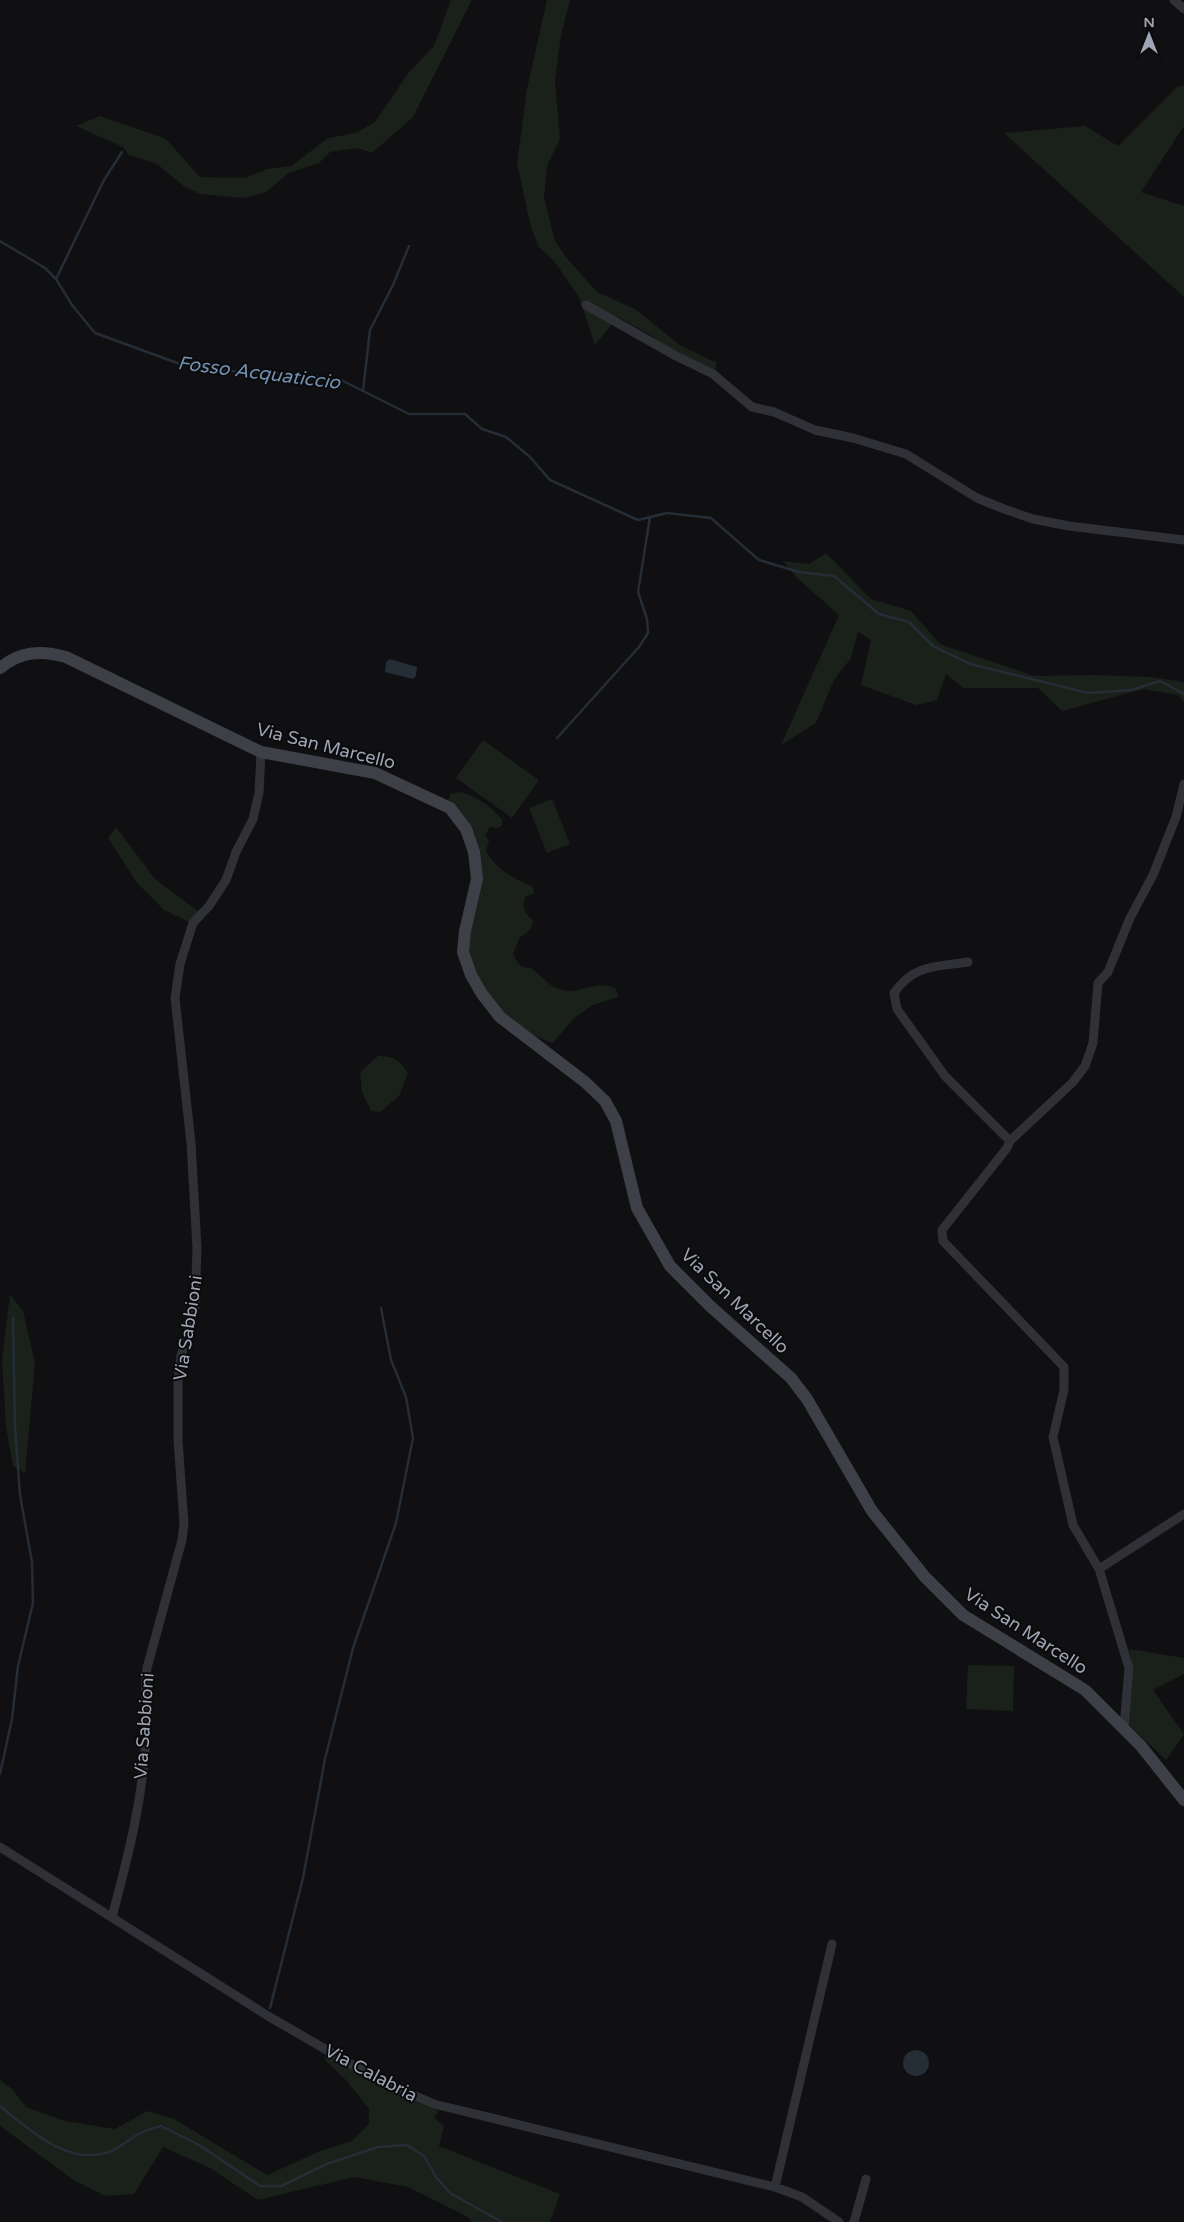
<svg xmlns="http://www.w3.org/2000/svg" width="1184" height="2222" font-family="'Varela Round',sans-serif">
<rect width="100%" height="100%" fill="#100f11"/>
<path fill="#1a211b" d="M451,0H472L413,117L372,153L358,148L330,152L319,163L289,173L266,192L244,198L200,194L185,187L157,164L129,155L123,147L76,126L100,116L166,139L200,177L245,178L267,169L291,166L328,138L356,133L375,122L409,72L434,46Z
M547,0H570L561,35L555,80L560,139L547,166L544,198L555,241L565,256L597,292L635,309L681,346L717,363L715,371L671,350L652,336L618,317L595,345L579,297L554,261L539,247L531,228L517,163L527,89Z
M1184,85V126L1141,192L1184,206V297L1004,133L1085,126L1118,146L1177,87Z
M826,553L871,599L911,611L940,644L1034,676L1093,675L1151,677L1184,682V703L1178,695L1144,689L1062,711L1038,688H963L946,674L937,700L916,705L861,685L871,640L858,632L851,658L834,680L816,723L781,745L839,615L796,577L783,561L809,564Z
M483,740L539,780L512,818L456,778Z
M459,792C476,795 490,806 502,819V826L497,828L490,827L485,835L489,841L486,851C500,873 510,876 533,887L534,893L525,897C522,908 524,913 533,920C532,930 528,933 520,937L513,954C518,963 520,969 531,968C543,977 548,986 562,990C581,995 598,978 616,989L618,997L593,1005L574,1018L553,1043C514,1032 467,983 466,941C466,917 479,893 480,870C480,860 454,813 448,801L450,794Z
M552,799L570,844L547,853L529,808Z
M116,827L155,879L199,912L189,922L164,910L137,883L108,838Z
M378,1056C393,1056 400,1060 408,1073L399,1096L380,1112L371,1111L362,1092L360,1072Z
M10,1294L23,1311L35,1363L25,1473L13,1466L6,1427L2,1359Z
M1129,1649L1184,1658V1674L1153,1690L1184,1734L1166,1760L1127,1723L1133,1669Z
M968,1665L1014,1666L1013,1711L966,1709Z
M326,2053L370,2080L439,2111L434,2118L444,2126L439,2146L560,2194L550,2222H471L470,2218L408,2187L354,2177L258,2200L210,2168L163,2147L134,2194L105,2196L75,2181L0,2126V2080L12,2089L26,2107L65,2121L115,2129L147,2111L174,2119L267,2175L320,2151L352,2141L369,2124V2109L346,2080L325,2060Z"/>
<path fill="#252d36" d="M390,659L417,667L416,676L413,679L385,672L386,662Z
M903 2063a13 13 0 1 1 26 0a13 13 0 1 1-26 0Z"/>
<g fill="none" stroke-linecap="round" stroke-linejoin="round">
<path stroke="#252d36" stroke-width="2.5" d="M0,241L45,268L56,279L72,305L95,333L180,364L228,371L305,375L341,380L409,414H465L482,429L506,437L530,457L550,480L638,520L667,513L711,518L759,560L799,572L834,576L879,614L909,622L933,646L970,664L1088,693L1131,690L1160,681L1184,694
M56,279L104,180L122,152
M363,391L370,330L393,285L409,246
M557,738L639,647L648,633L647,619L638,592L650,517
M0,1774L12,1719L18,1666L33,1603L32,1562L20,1495L15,1428L13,1318
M270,2008L303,1878L325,1759L353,1648L396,1523L413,1438L406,1397L391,1360L381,1308
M0,2106C30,2130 67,2166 109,2152C120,2148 129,2139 139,2134C146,2130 154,2128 161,2126L199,2145L260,2186H281L327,2164L378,2147L407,2145L424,2156L436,2177L450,2193L502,2222"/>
<path stroke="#303136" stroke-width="9" d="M1174,0L1184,9
M586,305L676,356L713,374L752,407L774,412L815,430L853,438L906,454L977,498L1004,509L1033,519L1069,526L1184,540
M968,962C936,967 914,964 894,993L897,1009L945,1076L1010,1141L1007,1148L942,1230L943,1241L1064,1367V1390L1053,1437L1073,1525L1099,1569
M1010,1141L1073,1082L1085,1066L1093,1043L1098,983L1108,972L1130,918L1153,875L1176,817L1184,784
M1124,1727L1129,1668L1099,1569L1184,1514
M0,1847L268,2016L377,2079L434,2104L775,2187L802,2197L839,2222
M112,1917C128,1857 144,1795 146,1733C147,1711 144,1690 147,1668L182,1540L184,1524L178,1440V1381L181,1356L195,1307L197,1248L191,1143L175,998L180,964L193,923L209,906L226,880L236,852L253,819L259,793L261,752
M775,2187L832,1944
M854,2222L866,2179"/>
<path stroke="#3e4047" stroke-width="12" d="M0,668C21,651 41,650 66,657L261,752L375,773L450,808L466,829L474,852L477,879L465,931L463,952L471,975L482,994L500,1017L585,1082L605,1101L616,1121L637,1208L670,1266L710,1306L791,1378L807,1399L872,1511L925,1577L963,1615L1085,1690L1141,1746L1184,1800"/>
</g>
<g text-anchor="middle" stroke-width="4" stroke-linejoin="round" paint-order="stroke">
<g font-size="18" fill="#9fa4b4" stroke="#0b0b0c">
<text transform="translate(326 746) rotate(14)" y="6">Via San Marcello</text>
<text transform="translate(735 1301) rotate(44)" y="6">Via San Marcello</text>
<text transform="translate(188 1328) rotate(-81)" y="6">Via Sabbioni</text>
<text transform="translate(1026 1631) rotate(33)" y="6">Via San Marcello</text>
<text transform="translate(144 1726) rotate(-86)" y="6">Via Sabbioni</text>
<text transform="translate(371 2073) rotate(28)" y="6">Via Calabria</text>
</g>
<g font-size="19" font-style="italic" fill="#7290b3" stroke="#0b0b0c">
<text transform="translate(259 372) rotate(7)" y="7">Fosso Acquaticcio</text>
</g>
</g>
<g transform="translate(1149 35)" stroke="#0b0b0c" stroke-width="4" paint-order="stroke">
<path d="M0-4L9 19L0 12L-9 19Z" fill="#9fa4b4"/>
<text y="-8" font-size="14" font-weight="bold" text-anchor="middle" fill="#9fa4b4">N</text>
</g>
</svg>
